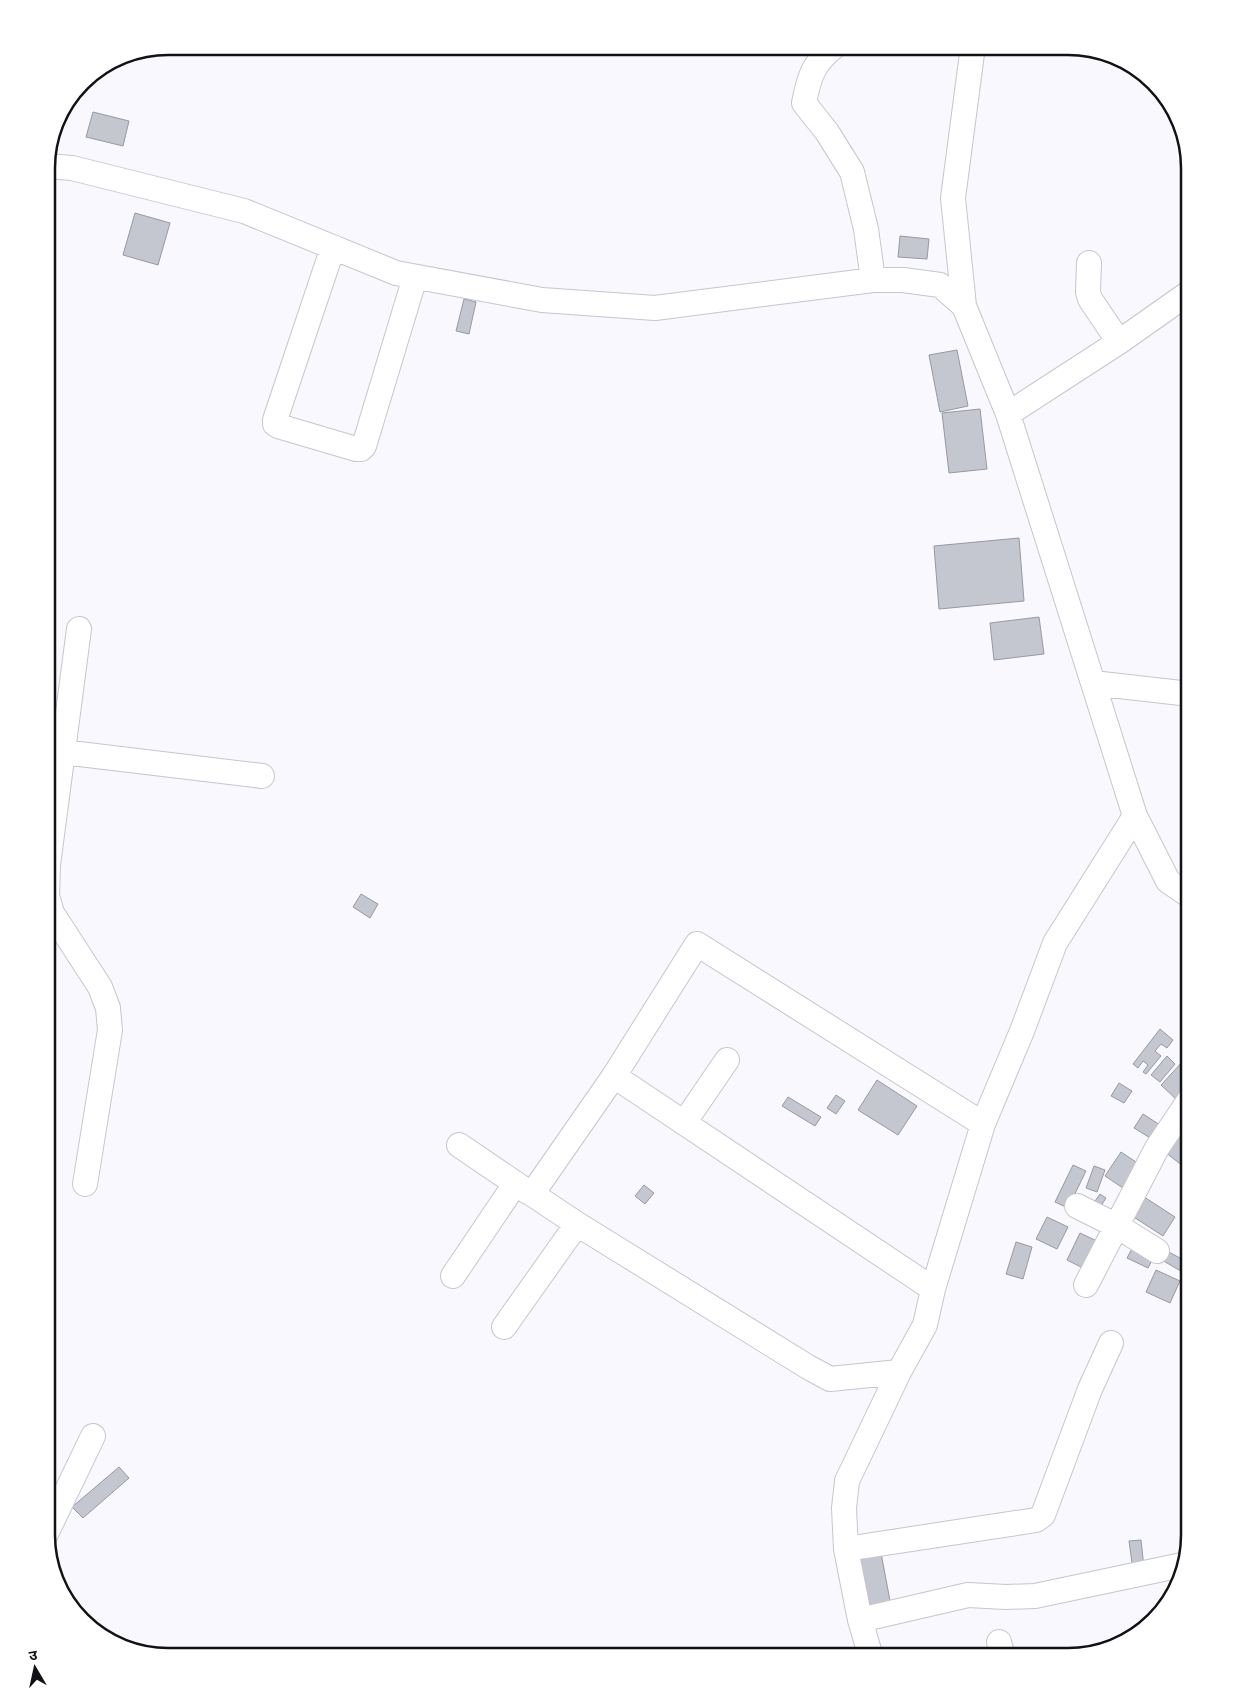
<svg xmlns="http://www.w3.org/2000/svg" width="1236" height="1703" font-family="'DejaVu Sans','Noto Sans Devanagari',sans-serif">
<rect width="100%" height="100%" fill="#f8f8fe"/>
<path fill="#c5c7d0" stroke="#9798a1" d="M93,112L129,121L123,146L86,137Z
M135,213L170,223L158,265L123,255Z
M900,236L929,239L927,259L898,257Z
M464,299L476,302L469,334L456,331Z
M957,350L968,406L940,412L929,355Z
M980,409L987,469L949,473L942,413Z
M1019,538L1024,601L939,609L934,546Z
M1039,617L1044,654L994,660L990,623Z
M46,715L56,716L53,738L46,737Z
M361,894L378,904L370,918L353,907Z
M46,935L56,949L46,955Z
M1190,970V983L1185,981Z
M1160,1029L1173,1040L1167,1048L1161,1044L1155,1051L1161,1056L1146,1074L1143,1072L1148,1065L1143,1061L1138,1068L1133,1064Z
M1167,1056L1175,1064L1160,1082L1151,1075Z
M1184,1060L1190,1065V1086L1177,1100L1161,1085Z
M877,1080L917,1106L898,1135L858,1110Z
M1119,1083L1132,1091L1124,1103L1111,1096Z
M836,1095L845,1101L836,1114L827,1108Z
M788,1097L821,1117L815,1126L782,1106Z
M1143,1114L1160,1125L1152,1139L1134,1128Z
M1178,1125L1190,1133V1160L1184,1167L1160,1148Z
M1121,1152L1139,1164L1123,1188L1105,1176Z
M1073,1165L1086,1171L1068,1208L1055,1202Z
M1094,1166L1105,1170L1097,1192L1086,1188Z
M644,1185L654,1193L645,1204L635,1196Z
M1138,1193L1175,1217L1163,1236L1126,1212Z
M1100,1194L1106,1198L1099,1209L1093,1204Z
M1047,1217L1068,1227L1057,1249L1036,1239Z
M1080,1233L1101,1243L1087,1270L1067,1260Z
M1016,1242L1032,1247L1023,1279L1006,1274Z
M1135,1243L1156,1253L1148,1268L1127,1258Z
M1167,1251L1189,1263L1184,1273L1162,1260Z
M1156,1270L1180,1281L1170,1303L1146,1292Z
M119,1467L129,1478L83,1518L72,1507Z
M1141,1540L1144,1568L1133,1570L1129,1541Z
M881,1553L891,1606L862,1612L853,1559Z"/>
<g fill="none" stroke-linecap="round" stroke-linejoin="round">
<defs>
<path id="minor" d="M835,46C813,63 809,77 804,103L827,132L852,172L866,229L873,280
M47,166L72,168L244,211L396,273L542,300L655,308L873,280H903L940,285L964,306L1008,414L1135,816L1168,881L1190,896
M333,247L275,420V424L278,426L356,449H361L364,446L415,277
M1089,263L1088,292L1090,299L1119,342
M964,306L953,198L973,46
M1008,414L1119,342L1190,292
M79,629L48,865L47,896L52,913L100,987L108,1008L110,1030L85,1184
M1093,683L1190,694
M46,750L262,776
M614,1076L933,1289
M684,1123L727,1060
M459,1145L528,1192
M1077,1206L1117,1226L1157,1251
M453,1276L515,1184
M1086,1285L1157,1148L1190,1099
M504,1327L577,1224
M899,1372L830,1379L808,1367L577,1224L532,1194L614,1076L697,944L983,1124
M46,1534L93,1436
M846,1549L1036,1520L1043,1515L1090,1389L1111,1343
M860,1620L968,1595L1006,1597L1035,1596L1182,1565
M999,1642L1003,1657
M871,1657L860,1620L846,1549L844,1508L847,1481L899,1372L925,1325L933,1289L983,1124L1022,1031L1055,943L1135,816"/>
</defs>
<use href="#minor" stroke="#c5c6cf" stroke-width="26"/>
<use href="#minor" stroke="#fff" stroke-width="24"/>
</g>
<path d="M0 0H1236V1703H0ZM168 55H1068A113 113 0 0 1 1181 168V1535A113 113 0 0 1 1068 1648H168A113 113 0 0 1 55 1535V168A113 113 0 0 1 168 55Z" fill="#fff" fill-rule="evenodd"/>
<path fill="none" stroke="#111215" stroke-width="2.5" d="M168 55H1068A113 113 0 0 1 1181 168V1535A113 113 0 0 1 1068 1648H168A113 113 0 0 1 55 1535V168A113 113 0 0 1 168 55Z"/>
<g transform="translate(35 1668) rotate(351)" stroke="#ffffff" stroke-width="4" paint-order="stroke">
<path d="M0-4L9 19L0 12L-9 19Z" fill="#111215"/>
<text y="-8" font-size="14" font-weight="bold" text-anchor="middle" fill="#111215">उ</text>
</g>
</svg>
